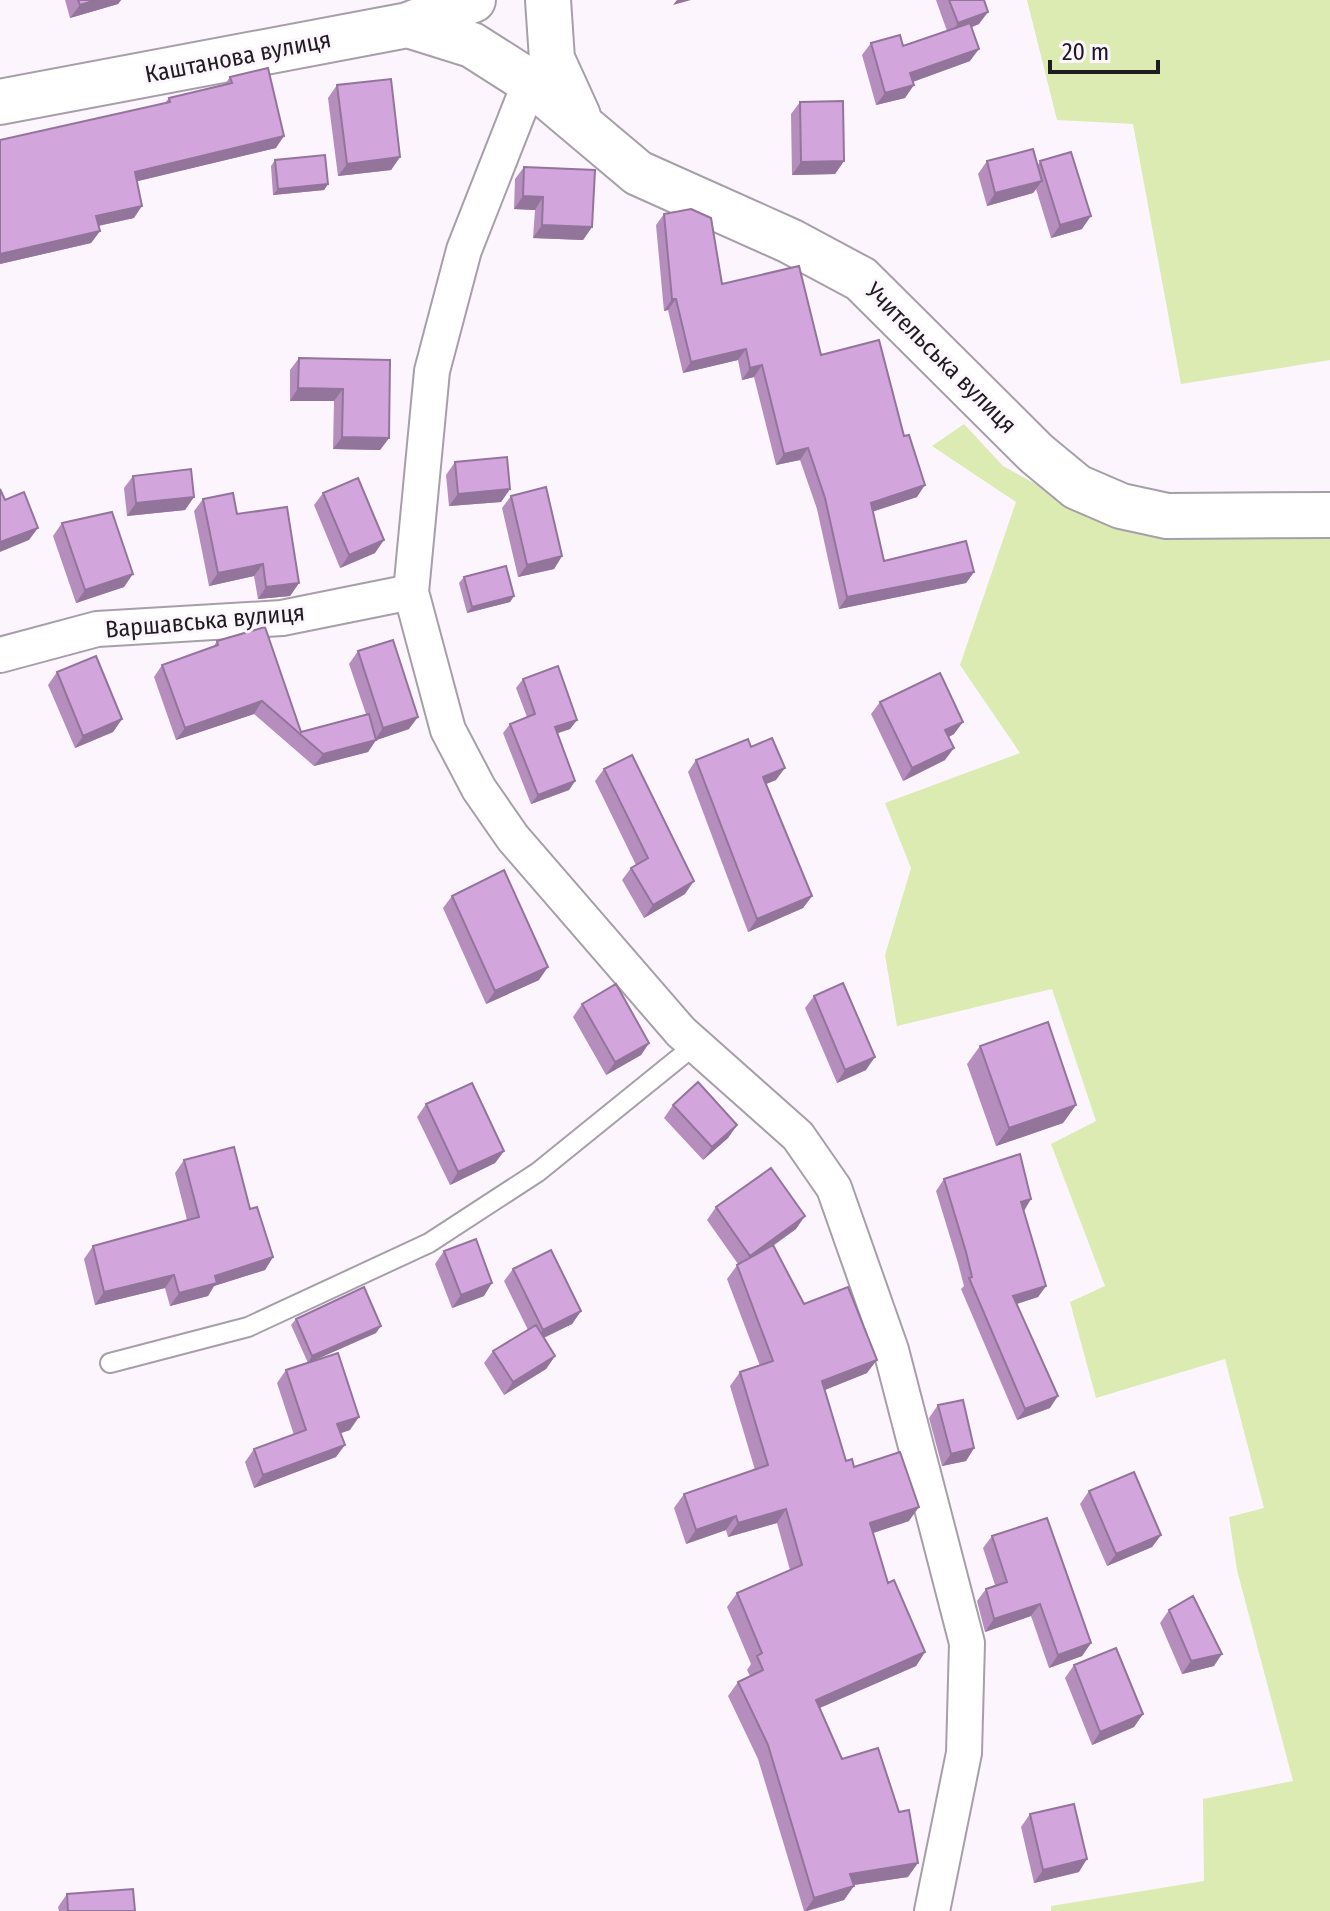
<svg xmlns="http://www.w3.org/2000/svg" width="1330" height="1911" font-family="'Fira Sans Condensed',sans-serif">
<rect width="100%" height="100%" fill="#fcf5fe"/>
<path fill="#dbebb1" d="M1027,0H1330V360L1181,384L1133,124L1057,120Z
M964,424L1003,466L1065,500L1330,527V1911H1051V1906L1204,1881L1203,1799L1293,1781L1237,1570L1229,1517L1264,1508L1225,1359L1096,1398L1070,1302L1105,1286L1051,1144L1096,1121L1052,989L897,1026L885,955L911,868L885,803L1020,753L960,665L1016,502L932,446Z"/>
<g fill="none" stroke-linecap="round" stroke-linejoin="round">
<defs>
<path id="service" d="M110,1363L248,1327L429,1243L538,1172L695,1045"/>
<path id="minor" d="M530,82L464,250L432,371L411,592L448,730L479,789L513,838L681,1032L798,1136L834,1188L891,1350L967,1643L964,1753L932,1911
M0,655L97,629L282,618L411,592"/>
<path id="secondary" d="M548,0L552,59L578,116
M408,25L472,45L530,82L638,173L790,241L861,279L1037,454L1077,487L1121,506L1167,516L1330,515
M0,102L408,25L473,0"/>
</defs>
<use href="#service" stroke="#a69ea8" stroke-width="22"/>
<use href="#minor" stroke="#a69ea8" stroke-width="38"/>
<use href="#secondary" stroke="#a69ea8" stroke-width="48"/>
<use href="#service" stroke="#fff" stroke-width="18"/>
<use href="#minor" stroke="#fff" stroke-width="34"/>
<use href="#secondary" stroke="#fff" stroke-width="44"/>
</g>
<path fill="#b58ebe" d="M65,0H121L118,4L70,18Z
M936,0H984L979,24L972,27L970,61L913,82L905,98L876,105L862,55L871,43L903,46L947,31Z
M230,77L276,148L137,181L134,218L98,226L100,231L91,243L0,264L165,103L169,98L225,84Z
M337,85L400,157L391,170L338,176L328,98Z
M800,102L844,161L835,174L792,175L791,114Z
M275,160L328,184L324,190L273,195L271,166Z
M987,161L1038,165L1040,161L1082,229L1051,238L1036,189L1033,193L987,206L978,174Z
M524,167L592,227L583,240L533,238L535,210L514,209L515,179Z
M664,214L722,284L821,355L917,497L873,511L884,561L974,572L966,583L839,609L817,509L800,460L776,465L754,377L742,380L738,360L683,373L668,310L664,311L656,225Z
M299,358L390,360L389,438L380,450L333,449L334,401H290V370Z
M455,462L510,489L501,502L449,506L446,475Z
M133,476L194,497L185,510L127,516L124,488Z
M323,493L375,553L340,568L314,505Z
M511,496L562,556L554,569L518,577L502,508Z
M203,499L237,514L299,583L290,596L258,599L254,576L209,586L194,511Z
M62,523L124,587L76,603L53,536Z
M464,577L514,596L510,602L467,613L459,583Z
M217,641L301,732L366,714L349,664L358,651L409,729L376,740L368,752L314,766L254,714L176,740L154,677L162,665L214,646Z
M57,672L122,719L113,732L75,748L48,685Z
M523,679L577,720L570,729L558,733L575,781L569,790L531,804L503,733L510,724L527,717L516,688Z
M880,702L954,734L949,737L945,760L903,781L871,714Z
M696,760L776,780L766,784L812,896L803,908L748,932L688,772Z
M604,769L685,894L644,918L622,880L631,868L636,865L595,781Z
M452,896L539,980L486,1004L443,908Z
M814,996L866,1070L837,1083L805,1008Z
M582,1004L649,1043L641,1055L606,1075L573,1017Z
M980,1046L1076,1105L1063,1123L996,1146L967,1064Z
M426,1104L504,1151L495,1163L450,1185L417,1117Z
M673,1105L737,1125L728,1138L703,1160L664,1118Z
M184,1160L250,1209L273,1257L265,1270L214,1286L208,1296L170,1306L165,1288L95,1305L84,1259L93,1246L187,1220L175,1173Z
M944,1179L1023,1211L1046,1286L1038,1297L1017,1304L1050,1408L1017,1420L961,1289L964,1286L958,1263L936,1191Z
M716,1207L796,1229L773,1246L804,1304L867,1373L825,1390L846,1461L909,1521L873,1533L888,1583L925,1652L916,1666L819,1708L842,1759L908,1877L854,1885L844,1900L808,1911H804L758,1759L728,1696L738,1682L750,1676L747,1670L751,1664L727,1607L737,1593L790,1570L777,1523L728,1537L726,1530L686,1544L674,1508L684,1494L755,1470L730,1386L740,1372L760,1366L727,1279L738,1264L707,1220Z
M444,1251L484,1296L452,1308L435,1264Z
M513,1269L581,1311L572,1324L544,1338L555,1356L546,1369L504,1395L484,1363L493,1351L528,1330L504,1281Z
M296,1319L376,1333L308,1363L291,1325Z
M286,1370L350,1430L341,1433L336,1457L254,1488L245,1462L254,1449L294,1435L277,1383Z
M938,1405L974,1448L966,1461L942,1466L929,1418Z
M1089,1491L1161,1535L1152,1547L1107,1566L1080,1504Z
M992,1536L1091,1643L1082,1656L1049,1668L1031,1616L985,1632L977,1601L986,1589L995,1585L983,1548Z
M1169,1610L1214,1666L1182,1674L1160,1623Z
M1074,1665L1143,1714L1134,1727L1092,1745L1065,1678Z
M1030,1814L1079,1872L1034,1883L1021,1827Z
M67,1894L135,1911H59L58,1907Z"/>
<path fill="#93749b" d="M96,0H121L118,4L70,18L80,5Z
M677,0H691L673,5Z
M988,12L979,24L949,36L958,23Z
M979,49L970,61L901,86L910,73Z
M914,85L905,98L876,105L885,93Z
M284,136L276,148L126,184L135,172Z
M400,157L391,170L338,176L347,164Z
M844,161L835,174L792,175L801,162Z
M1042,181L1033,193L987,206L995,193Z
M328,184L324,190L273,195L278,189Z
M523,196L543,197L535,210L514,209Z
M142,206L134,218L88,228L96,216Z
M1091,216L1082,229L1051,238L1060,225Z
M542,225L592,227L583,240L533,238Z
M100,231L91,243L0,264V254Z
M672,299H676L668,310L664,311Z
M746,349L738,360L683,373L691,362Z
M762,365L754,377L742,380L750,368Z
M298,388L343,389L334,401H290Z
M342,437L389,438L380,450L333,449Z
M808,448L800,460L776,465L784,454Z
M925,485L917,497L863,515L871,503Z
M510,489L501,502L449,506L458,494Z
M194,497L185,510L127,516L136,503Z
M38,528L29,540L0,552V542Z
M384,540L375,553L340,568L349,555Z
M562,556L554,569L518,577L527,565Z
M263,564L254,576L209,586L218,573Z
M974,572L966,583L839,609L847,597Z
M133,574L124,587L76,603L85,590Z
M299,583L290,596L258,599L266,587Z
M514,596L510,602L467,613L472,607Z
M262,701L254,714L176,740L185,728Z
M418,717L409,729L374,741L376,740L368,752L314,766L323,754L374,741L383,728Z
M122,719L113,732L75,748L83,736Z
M577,720L570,729L549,736L555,727Z
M963,722L954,734L937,743L945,730Z
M954,748L945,760L903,781L912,768Z
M785,768L776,780L754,789L763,777Z
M575,781L569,790L531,804L538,795Z
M694,881L685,894L644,918L653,905Z
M812,896L803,908L748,932L757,919Z
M548,967L539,980L486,1004L495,991Z
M649,1043L641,1055L606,1075L615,1062Z
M875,1057L866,1070L837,1083L845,1070Z
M1076,1105L1063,1123L996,1146L1009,1128Z
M737,1125L728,1138L703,1160L712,1147Z
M504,1151L495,1163L450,1185L458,1172Z
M1031,1199L1024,1211L1021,1202Z
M805,1216L796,1229L741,1268L750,1256Z
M273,1257L265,1270L214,1286L208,1296L170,1306L179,1293L215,1276Z
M174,1275L165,1288L95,1305L104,1292Z
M492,1283L484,1296L452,1308L461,1295Z
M1046,1286L1038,1297L1006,1307L1013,1296Z
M581,1311L572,1324L534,1342L543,1330Z
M381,1326L376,1333L308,1363L312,1356Z
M555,1356L546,1369L504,1395L513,1382Z
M877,1360L867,1373L812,1395L822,1381Z
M1058,1396L1050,1408L1017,1420L1025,1409Z
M359,1417L350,1430L329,1437L337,1424Z
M345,1445L336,1457L254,1488L263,1475Z
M974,1448L966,1461L942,1466L951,1454Z
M919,1507L909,1521L861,1537L870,1523Z
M786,1509L777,1523L728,1537L738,1523Z
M736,1516L726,1530L686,1544L696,1530Z
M1161,1535L1152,1547L1107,1566L1116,1554Z
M1040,1604L1031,1616L985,1632L994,1619Z
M1091,1643L1082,1656L1049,1668L1058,1655Z
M925,1652L916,1666L806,1714L816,1700Z
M1222,1654L1214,1666L1182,1674L1191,1661Z
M1143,1714L1134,1727L1092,1745L1100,1732Z
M1087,1859L1079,1872L1034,1883L1043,1870Z
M918,1863L908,1877L840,1887L850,1874Z
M854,1886L844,1900L805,1911L814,1898Z"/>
<path fill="#d2a5dd" stroke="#93749b" stroke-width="2" d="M78,0H96L80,5Z
M949,0H984L988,12L958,23Z
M970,23L979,49L910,73L914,85L885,93L871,43L900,35L903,46Z
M268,68L284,136L135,172L142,206L96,216L100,231L0,254V140L170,102L169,98L232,83L230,77Z
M391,79L400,157L347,164L337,85Z
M843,101L844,161L801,162L800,102Z
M1033,149L1042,181L995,193L987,161Z
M1071,152L1091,216L1060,225L1040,161Z
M325,155L328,184L278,189L275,160Z
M524,167L595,170L592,227L542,225L543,197L523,196Z
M691,209L711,218L722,284L799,266L821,355L879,340L904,436L909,435L925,485L871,503L884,561L966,541L974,572L847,597L825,498L808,448L784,454L762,365L750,368L746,349L691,362L676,299H672L664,214Z
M299,358L390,360L389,438L342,437L343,389L298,388Z
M507,457L510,489L458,494L455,462Z
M191,469L194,497L136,503L133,476Z
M358,478L384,540L349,555L323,493Z
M546,487L562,556L527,565L511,496Z
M0,489L5,500L24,492L38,528L0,542Z
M233,493L237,514L287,507L299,583L266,587L263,564L218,573L203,499Z
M112,512L133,574L85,590L62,523Z
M506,566L514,596L472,607L464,577Z
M265,627L301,732L369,714L376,740L323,754L262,701L185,728L162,665L218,645L217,641Z
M393,640L418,717L383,728L358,651Z
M96,656L122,719L83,736L57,672Z
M558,666L577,720L555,727L575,781L538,795L510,724L535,714L523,679Z
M940,673L963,722L945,730L954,748L912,768L880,702Z
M772,738L785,768L763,777L812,896L757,919L696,760L748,739L751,747Z
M632,755L694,881L653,905L631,868L648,858L604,769Z
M504,870L548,967L495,991L452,896Z
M843,983L875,1057L845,1070L814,996Z
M616,984L649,1043L615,1062L582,1004Z
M1048,1022L1076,1105L1009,1128L980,1046Z
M698,1082L737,1125L712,1147L673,1105Z
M472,1083L504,1151L458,1172L426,1104Z
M234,1147L250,1209L257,1207L273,1257L215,1276L217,1283L179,1293L174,1275L104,1292L93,1246L199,1217L184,1160Z
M1020,1154L1031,1199L1021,1202L1046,1286L1013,1296L1058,1396L1025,1409L969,1278L972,1277L966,1252L944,1179Z
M771,1168L805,1216L750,1256L716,1207Z
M476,1239L492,1283L461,1295L444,1251Z
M773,1245L804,1304L848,1287L877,1360L822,1381L846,1461L852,1459L854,1467L900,1452L919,1507L870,1523L888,1583L894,1580L925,1652L816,1700L842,1759L878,1748L899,1812L909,1810L918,1863L850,1874L854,1886L814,1898L768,1745L738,1682L763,1670L757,1656L762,1653L737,1593L802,1565L786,1509L738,1523L736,1516L696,1530L684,1494L768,1465L740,1372L773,1361L737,1265Z
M551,1250L581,1311L543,1330L513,1269Z
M364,1287L381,1326L312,1356L296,1319Z
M536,1325L555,1356L513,1382L493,1351Z
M338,1353L359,1417L337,1424L345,1445L263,1475L254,1449L306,1430L286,1370Z
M963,1400L974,1448L951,1454L938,1405Z
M1134,1472L1161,1535L1116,1554L1089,1491Z
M1047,1518L1091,1643L1058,1655L1040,1604L994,1619L986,1589L1007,1582L992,1536Z
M1193,1596L1222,1654L1191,1661L1169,1610Z
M1116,1648L1143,1714L1100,1732L1074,1665Z
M1074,1804L1087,1859L1043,1870L1030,1814Z
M133,1889L135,1911H68L67,1894Z"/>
<g text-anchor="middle" stroke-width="6" stroke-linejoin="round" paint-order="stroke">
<g font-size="24" fill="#1f1c1f" stroke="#fcf5fe">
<text transform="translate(238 57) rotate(-11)" y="8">Каштанова вулиця</text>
<text transform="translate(941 358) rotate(45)" y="8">Учительська вулиця</text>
<text transform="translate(205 621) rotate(-5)" y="8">Варшавська вулиця</text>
</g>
</g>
<path d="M1050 60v12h108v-12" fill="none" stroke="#1f1c1f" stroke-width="4"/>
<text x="1062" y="60" font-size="24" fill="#1f1c1f" stroke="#fcf5fe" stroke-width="6" paint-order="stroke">20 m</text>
</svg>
